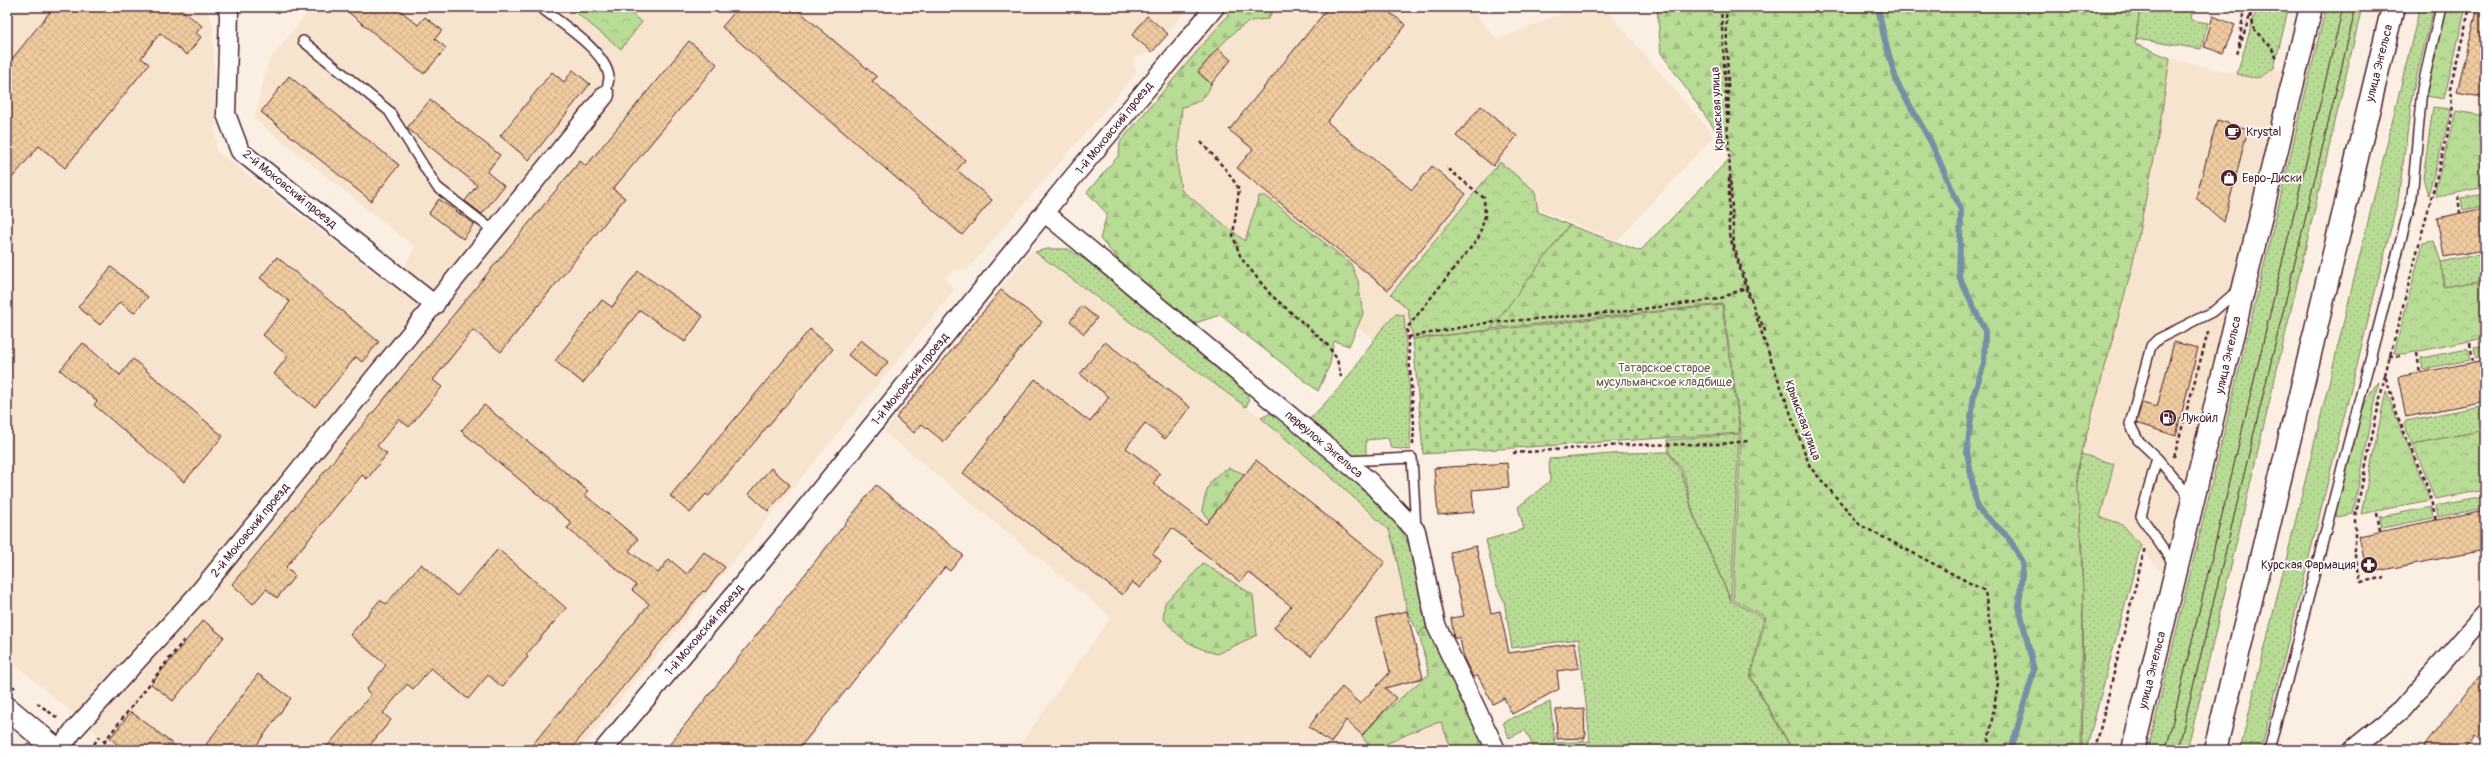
<svg xmlns="http://www.w3.org/2000/svg" width="2492" height="757" font-family="Pangolin,sans-serif">
<defs>
<pattern id="grass-dots" width="8" height="8" patternUnits="userSpaceOnUse"><rect width="8" height="8" fill="#b8db95"/><path d="M2 2h.1M6 6h.1" fill="none" stroke="#a0bc81" stroke-width="1.8" stroke-linecap="round"/></pattern>
<pattern id="forest-firs" width="22" height="20" patternUnits="userSpaceOnUse"><rect width="22" height="20" fill="#b8db95"/><path d="M5 1l3.5 6h-7zM16 11l3.5 6h-7z" fill="#a0bc81"/></pattern>
<pattern id="cemetery-stones" width="16" height="16" patternUnits="userSpaceOnUse"><rect width="16" height="16" fill="#b8db95"/><path d="M2 7V4a2 2 0 0 1 4 0v3zM10 15v-3a2 2 0 0 1 4 0v3z" fill="#a0bc81"/></pattern>
<pattern id="park-crowns" width="20" height="18" patternUnits="userSpaceOnUse"><rect width="20" height="18" fill="#b8db95"/><path d="M2 6a3 3 0 1 1 6 0M12 15a3 3 0 1 1 6 0" fill="none" stroke="#a0bc81"/></pattern>
<pattern id="building-cross-hatch" width="8" height="8" patternUnits="userSpaceOnUse"><rect width="8" height="8" fill="#f0cba0"/><path d="M0 0l8 8M0 8l8-8" fill="none" stroke="#cfae8a"/></pattern>
</defs>
<rect width="100%" height="100%" fill="#faefe2"/>
<filter id="ink" filterUnits="userSpaceOnUse"><feTurbulence type="fractalNoise" baseFrequency=".025" numOctaves="2"/><feDisplacementMap in="SourceGraphic" scale="8" xChannelSelector="R" yChannelSelector="G"/><feConvolveMatrix kernelMatrix="1 2 1 2 8 2 1 2 1" color-interpolation-filters="sRGB"/></filter>
<g filter="url(#ink)">
<path fill="#f7e4ce" d="M7,7H206L213,26L216,151L393,286L415,247L254,119L268,62L312,7H1189L1152,52L1133,58L1136,74L968,269L956,270L945,277L954,291L579,750H117L7,658Z
M1230,7H1470L1497,40L1578,7H1604L1714,136L1617,241L1513,199L1393,352L1338,315L1120,142Z
M2170,58L2256,79L2274,68L2288,71L2233,284L2162,573L2122,524L2099,517L2081,454L2131,271L2157,144Z
M1032,250L1289,438L1389,530L1395,546L1407,610L1424,679L1452,750H1016L1111,617L884,432Z"/>
<path fill="url(#grass-dots)" stroke="#817d60" d="M2140,7H2193L2191,20L2208,23L2201,49L2136,39Z
M2257,7H2289L2274,68L2257,79L2237,74Z
M2326,7H2362L2199,702L2187,750H2148Z
M2420,7H2434L2413,91L2398,200L2261,750H2240Z
M2433,107L2450,109L2451,114L2428,195L2423,178Z
M2485,194V206L2463,210L2461,198Z
M1047,249H1068L1086,260L1246,392L1249,400L1246,407L1035,252Z
M2485,253V280L2444,287L2441,262Z
M1396,314L1404,315L1411,411L1410,450L1391,448L1388,438L1366,440V455L1351,456L1308,421L1343,384L1381,330Z
M2485,345V356L2476,358L2474,347Z
M2468,349L2470,360L2423,369L2421,358Z
M2485,405V430L2413,444L2404,425L2406,421Z
M1271,413C1310,439 1391,503 1409,545C1421,573 1423,604 1435,633L1424,628L1419,635L1407,610L1394,546L1389,530L1330,476L1261,418Z
M1739,434L1731,600L1693,513L1683,471L1669,452L1667,440Z
M1668,452L1681,471L1693,514L1731,601L1764,618L1750,677L1792,750H1535L1525,730L1509,738L1503,722L1550,702L1555,743L1590,741L1579,639L1512,648L1504,601L1496,584L1486,540L1524,529L1518,507L1550,481L1549,459L1625,453Z
M2081,454L2114,464L2100,517L2122,524L2141,545L2086,750H2082C2084,685 2084,620 2082,554C2081,523 2073,484 2081,454Z
M2485,497V508L2438,517L2436,506Z
M2431,507L2433,518L2382,528L2380,517Z"/>
<path fill="url(#forest-firs)" stroke="#817d60" d="M1235,7H1275L1268,19C1263,20 1257,19 1252,21C1236,25 1209,59 1198,72L1211,84C1207,99 1197,103 1182,107L1177,161L1181,190L1245,241L1259,196H1266L1351,264L1358,281L1363,314L1349,346L1334,341L1330,364L1318,391L1220,315L1192,324L1136,279L1100,239L1107,214L1087,192L1119,155L1120,142Z
M1657,7H2140L2135,44L2170,58L2157,144L2131,271L2077,470L2083,592L2081,750H1793L1751,677L1766,617L1733,600L1741,433L1723,304L1490,329L1569,225L1640,251L1733,155L1661,53Z
M1229,468L1245,474L1209,520L1202,510C1207,489 1208,478 1229,468Z
M1203,563L1253,595L1257,635L1217,654C1190,646 1180,639 1163,618L1165,602L1188,581Z
M1424,628L1435,633L1469,716L1488,750H1452L1441,722C1417,727 1396,742 1371,749L1362,736L1383,713L1429,674L1419,635Z"/>
<path fill="url(#cemetery-stones)" stroke="#817d60" d="M1722,305L1740,433L1423,454L1413,339Z"/>
<path fill="url(#park-crowns)" stroke="#817d60" d="M569,7H622L642,22L621,49Z
M2446,7H2466L2444,99L2426,96Z
M2457,111L2485,116V187L2437,197L2434,193Z
M1500,162L1535,191L1538,212L1569,225L1490,330L1413,339L1408,309L1391,294Z
M2434,241L2441,262L2444,287L2485,280V338L2405,354L2394,353L2423,243Z
M2379,382L2353,514L2337,517L2335,510C2342,483 2360,396 2379,382Z
M2386,391L2430,500L2361,514Z
M2485,430V490L2435,499L2413,444Z"/>
<g fill="none" stroke-linecap="round" stroke-linejoin="round">
<path stroke="#768fa4" stroke-width="6" d="M1878,7L1884,37L1897,83L1931,142L1961,210L1959,276L1985,331L1984,364L1974,394L1967,452L1977,508L2008,537L2023,562L2019,606L2034,670L2011,750"/>
</g>
<path fill="url(#building-cross-hatch)" stroke="#4a1f2b" d="M54,7H178L202,26L196,33L201,37L187,55L160,33L141,58L149,64L65,168L39,146L7,184V65Z
M342,7H396L418,25L425,17L442,30L435,39L446,48L424,74Z
M739,7H794L877,77L872,81L965,160L957,170L992,200L962,235L722,27Z
M1329,7H1383L1406,25L1327,122L1412,190L1432,166L1466,194L1388,290L1237,168L1253,149L1229,130Z
M2478,7H2485V98L2457,92Z
M1147,16L1168,34L1152,52L1132,35Z
M2213,16L2235,25L2223,53L2204,47Z
M689,41L717,64L613,189L625,198L501,352L473,330L433,380L442,387L409,427L399,419L377,446L387,454L367,479L362,475L286,567L295,576L277,598L266,589L253,604L232,584L580,161L586,166Z
M1218,48L1231,60L1211,84L1198,72Z
M573,70L590,84L529,160L500,136L552,72L564,82Z
M289,76L399,165L371,201L261,112Z
M430,100L500,155L487,172L504,186L482,214L465,201L477,185L407,128Z
M1481,106L1517,136L1493,166L1456,136Z
M2217,120L2248,129L2224,222L2196,198Z
M439,199L474,224L463,239L429,213Z
M2485,208V250L2444,257L2437,218Z
M277,257L379,342L362,362L356,357L315,407L274,374L288,356L263,335L290,302L260,278Z
M111,267L148,297L134,313L120,302L100,325L78,307Z
M638,271L703,316L685,342L640,310L583,383L555,361L602,300L612,307Z
M1001,290L1042,322L944,442L922,424L914,433L896,418Z
M1082,306L1097,318L1084,334L1070,321Z
M810,329L833,349L709,496L706,494L690,513L670,496Z
M861,340L888,362L875,377L848,355Z
M1105,342L1190,407L1165,439L1145,423L1126,448L1160,474L1153,484L1206,524L1256,460L1385,562L1311,656L1274,628L1291,606L1248,572L1240,582L1172,528L1153,554L1161,561L1140,588L1132,582L1122,595L963,473L1035,379L1090,422L1109,397L1080,374Z
M2174,342L2198,348L2176,436L2136,423L2142,403L2157,407Z
M83,343L120,375L133,359L223,436L184,482L94,405L97,401L60,370Z
M2485,360V401L2406,417L2398,377Z
M484,405L588,491L585,495L638,539L629,551L658,573L669,559L687,574L704,552L725,567L705,592L703,591L570,750H528L649,604L632,590L636,585L567,528L572,523L461,431Z
M1507,463L1509,487L1472,490L1474,512L1438,515L1434,468Z
M771,468L790,485L768,511L749,494Z
M876,485L963,555L950,571L945,567L798,750H665Z
M2485,510V550L2367,573L2359,536Z
M1476,546L1491,613L1500,611L1509,653L1575,643L1579,668L1557,671L1559,689L1512,714L1504,698L1493,704L1478,676L1473,677L1464,659L1460,638H1454L1451,618L1464,616L1450,552Z
M498,549L566,608L526,655L528,657L502,687L488,675L468,699L431,668L413,689L407,684L383,713L391,720L366,750H324L371,695L366,690L386,665L350,635L380,600L386,604L421,564L457,596Z
M1407,611L1423,678L1385,688L1396,698L1362,735L1346,720L1331,743L1309,727L1319,713L1342,687L1360,704L1390,672L1376,618Z
M203,620L224,637L173,701L151,684Z
M2485,669V744L2475,736L2465,750H2421Z
M258,674L291,698L253,750H202Z
M1584,708L1585,738L1557,739L1556,710Z
M131,712L145,722L180,750H124L110,738Z"/>
<g fill="none" stroke-linecap="round" stroke-linejoin="round">
<defs>
<path id="service" d="M540,7C559,22 606,51 609,77C609,82 606,90 605,95
M303,41L389,111L437,187L495,232
M2157,458L2185,491L2188,500
M1346,461L1412,458L1416,529
M2175,566L2141,516L2157,458L2138,440L2130,424L2151,346L2158,339L2214,311L2237,291
M2269,750L2412,197L2422,89L2441,7"/>
<path id="minor" d="M227,7L229,14L226,114L240,151L435,305
M1045,213L1369,481L1416,531L1436,625L1496,750
M59,750L73,731L197,595L605,95
M603,750L779,541L1069,182L1215,7
M2352,750L2401,710L2485,614"/>
<path id="tertiary" d="M7,708L57,750"/>
<path id="primary" d="M2133,750L2311,7
M2215,750L2393,7"/>
</defs>
<use href="#service" stroke="#4a1f2b" stroke-width="12"/>
<use href="#minor" stroke="#4a1f2b" stroke-width="21"/>
<use href="#tertiary" stroke="#4a1f2b" stroke-width="25"/>
<use href="#primary" stroke="#4a1f2b" stroke-width="25"/>
<path stroke="#4a1f2b" stroke-width="2.5" stroke-dasharray="4 3" stroke-linecap="butt" d="M1721,7L1734,246L1764,340L1810,467L1860,525L1985,591L1998,683L1987,750
M1726,7L1729,123
M2250,14L2255,31L2270,45L2277,59
M2239,46L2244,7
M2237,54L2253,7
M1201,142L1228,172L1239,189L1233,236L1241,258L1271,295L1326,343L1337,359L1341,377
M1729,178V234L1749,298
M2458,196L2460,213
M1758,315L1766,333
M1408,337L1486,323L1619,312L1719,299L1745,288
M2470,343L2473,362
M2417,353L2420,373
M2389,356H2403
M2385,375L2453,114L2450,89L2470,7
M1413,445L1414,424L1407,328L1479,237L1485,216L1484,198L1446,167
M1513,453L1621,445L1720,444L1748,441
M2174,457L2209,329
M2377,513L2380,531
M2385,577L2361,582L2355,556V518L2385,375L2399,420L2428,489L2436,520
M7,682L15,688
M37,703L59,719
M104,742L184,640
M90,750L99,737L114,750
M2095,750L2145,547"/>
<use href="#service" stroke="#fff" stroke-width="9"/>
<use href="#minor" stroke="#fff" stroke-width="18"/>
<use href="#tertiary" stroke="#fff" stroke-width="22"/>
<use href="#primary" stroke="#fff" stroke-width="22"/>
<path stroke="#4a1f2b" stroke-width="1" d="M2166,750L2343,7
M2178,750L2356,7"/>
</g>
</g>
<defs>
<symbol id="cafe-disc" viewBox="-11 -11 22 22"><circle r="9.5" fill="#4a1f2b" stroke="#fff"/><path d="M-5.5-4.5H6V0H3Q3 3.5 0 3.5H-2.5Q-5.5 3.5-5.5 0ZM3-3.2v2h1.7v-2ZM-6 4.5H4V6H-6Z" fill="#fff"/></symbol>
<symbol id="shop-disc" viewBox="-11 -11 22 22"><circle r="9.5" fill="#4a1f2b" stroke="#fff"/><path d="M-5-2.5h2.3a2.7 3.5 0 0 1 5.4 0H5L5.5 6h-11ZM-1.5-2.5h3a1.5 2.3 0 0 0-3 0Z" fill="#fff"/></symbol>
<symbol id="fuel-disc" viewBox="-11 -11 22 22"><circle r="9.5" fill="#4a1f2b" stroke="#fff"/><path d="M-5.5-6h7V0h2V4h1.3V-2.5L3-4.5l.8-.8L6-3V5H2.5V1h-1V6h-7ZM-4.2-4.7v3.2H.2V-4.7Z" fill="#fff"/></symbol>
<symbol id="pharmacy-disc" viewBox="-11 -11 22 22"><circle r="9.5" fill="#4a1f2b" stroke="#fff"/><path d="M-2-6h4v4h4v4h-4v4h-4v-4h-4v-4h4Z" fill="#fff"/></symbol>
</defs>
<g fill-rule="evenodd">
<use href="#cafe-disc" x="2223" y="122" width="20" height="20"/>
<use href="#shop-disc" x="2219" y="168" width="20" height="20"/>
<use href="#fuel-disc" x="2158" y="408" width="20" height="20"/>
<use href="#pharmacy-disc" x="2359" y="555" width="20" height="20"/>
</g>
<g text-anchor="middle" stroke-width="3.5" stroke-linejoin="round" paint-order="stroke">
<g font-size="12" fill="#4a1f2b" stroke="#fff">
<text transform="translate(2379 63) rotate(-76)" y="4">улица Энгельса</text>
<text transform="translate(1717 109) rotate(-93)" y="4">Крымская улица</text>
<text transform="translate(1114 128) rotate(-51)" y="4">1-й Моковский проезд</text>
<text transform="translate(290 189) rotate(39)" y="4">2-й Моковский проезд</text>
<text transform="translate(2228 355) rotate(-77)" y="4">улица Энгельса</text>
<text transform="translate(910 379) rotate(-51)" y="4">1-й Моковский проезд</text>
<text transform="translate(1803 420) rotate(70)" y="4">Крымская улица</text>
<text transform="translate(1324 444) rotate(40)" y="4">переулок Энгельса</text>
<text transform="translate(250 530) rotate(-51)" y="4">2-й Моковский проезд</text>
<text transform="translate(704 630) rotate(-50)" y="4">1-й Моковский проезд</text>
<text transform="translate(2152 670) rotate(-76)" y="4">улица Энгельса</text>
</g>
<g font-size="12" fill="#4a1f2b" stroke="#fff" text-anchor="start">
<text x="2246" y="136">Krystal</text>
<text x="2242" y="182">Евро-Диски</text>
<text x="2181" y="422">Лукойл</text>
<text x="2356" y="569" text-anchor="end">Курская Фармация</text>
</g>
<g font-size="12" fill="#6b574b" stroke="#fff">
<text x="1664" y="372">Татарское старое<tspan x="1664" dy="14">мусульманское кладбище</tspan></text>
</g>
</g>
<rect width="2492" height="757" fill="none" stroke="#fff" stroke-width="24"/>
<rect x="12" y="12" width="2468" height="733" fill="none" stroke="#4a1f2b" stroke-width="1.5" filter="url(#ink)"/>
</svg>
